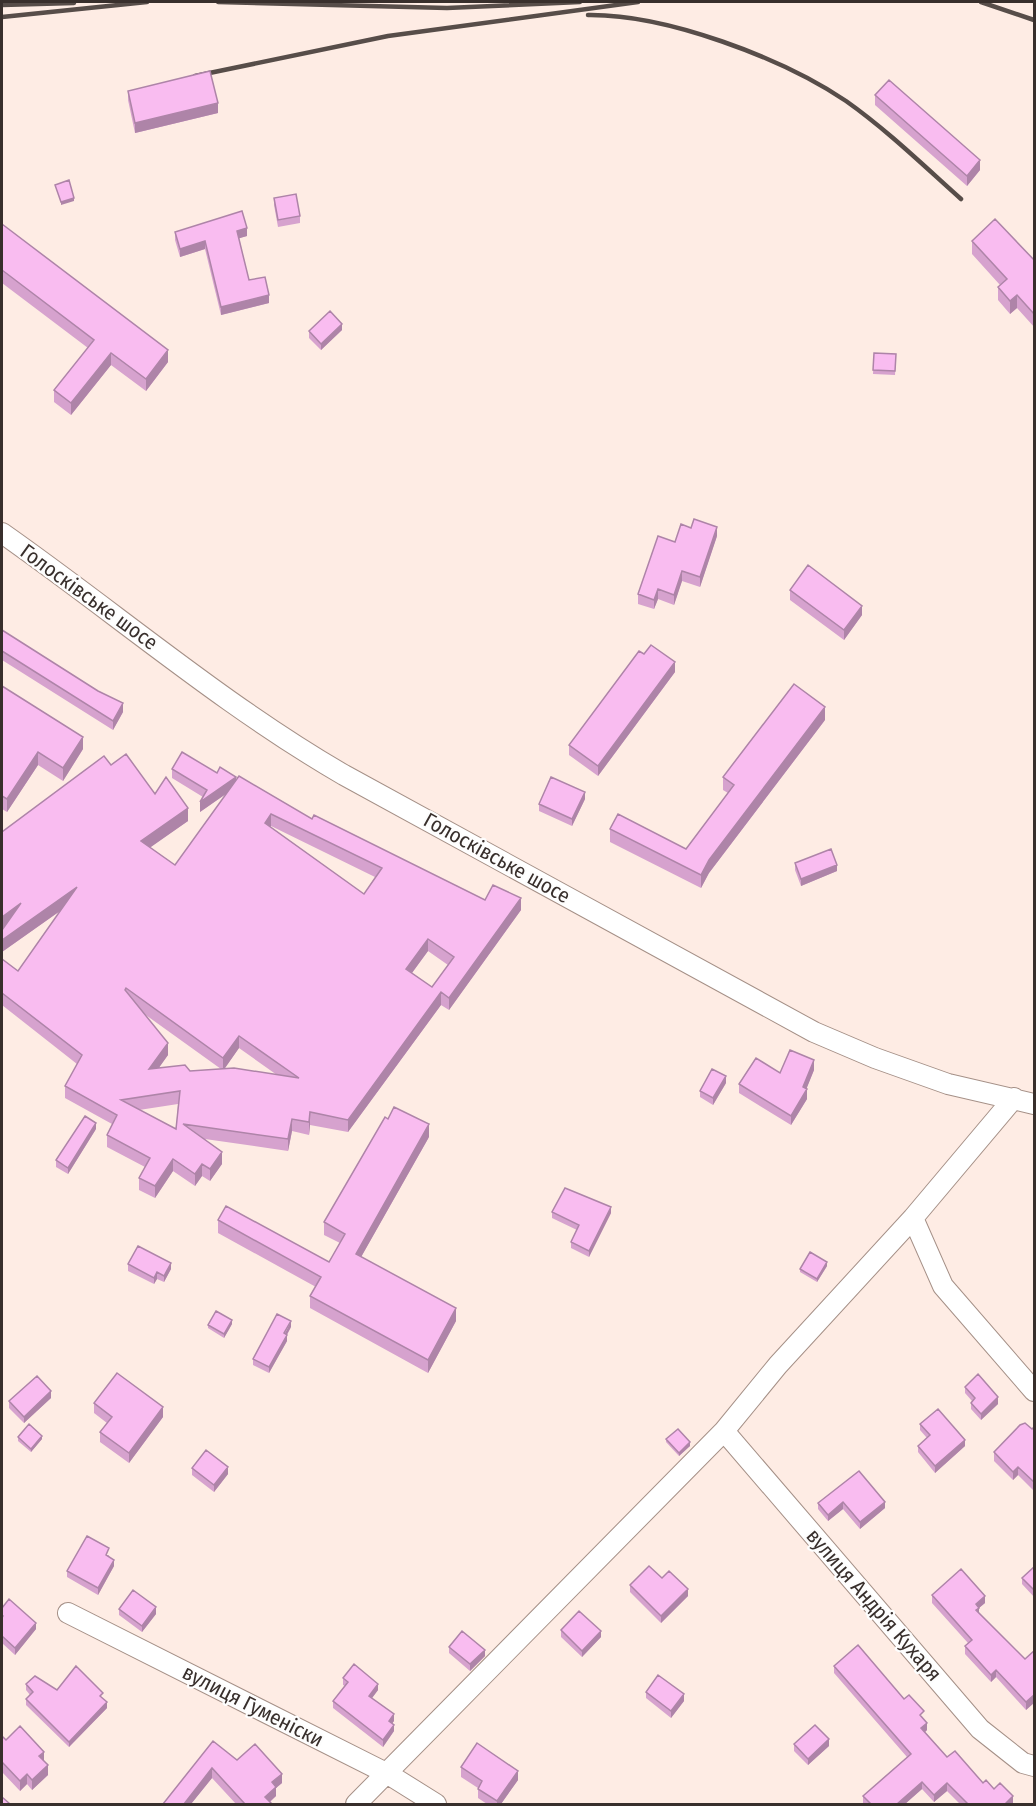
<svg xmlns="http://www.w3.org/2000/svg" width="1036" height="1806" font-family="'Fira Sans Condensed',sans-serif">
<rect width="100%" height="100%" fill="#feece4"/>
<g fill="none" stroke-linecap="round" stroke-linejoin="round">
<defs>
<path id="minor" d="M2,533C116,613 223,705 344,775L814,1032L875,1058L948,1084L1034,1104
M913,1218L943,1286L1034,1391
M724,1431L980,1729L1023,1763L1034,1766
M68,1613L388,1774L436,1804
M356,1804L724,1431L778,1365L913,1218L1014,1098"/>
</defs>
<use href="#minor" stroke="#a59087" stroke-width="22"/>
<use href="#minor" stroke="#fff" stroke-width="20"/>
<path stroke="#574d49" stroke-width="4.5" d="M218,2L447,8L580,2
M981,2L1034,20
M2,5L74,3
M588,15C666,14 782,58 846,101C887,130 924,166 961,199
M2,17L147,2
M195,76L388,36L638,2"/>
</g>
<path fill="#d6a2ce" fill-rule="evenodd" d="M128,91L218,113L135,133L128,100Z
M875,95L980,170L967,186L875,105Z
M274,198L300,216V223L278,227L274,205Z
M2,224L168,362L146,391L111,365L71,415L54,402V390L88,348L2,283Z
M175,232L247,236L239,238L249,280L269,303L221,315L205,249L180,257L175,240Z
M972,241L1035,261V328L1017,308L1010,314L998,300V287L1000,285L972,254Z
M342,330L321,350L309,338V331Z
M874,353L896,354L895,375L873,374Z
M717,536L700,587L682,581L674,605L658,599L654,609L638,604V594Z
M790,590L862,615L844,640L790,600Z
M2,630L123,712L113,730L2,660Z
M644,654L675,672L598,776L569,755V745Z
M2,686L83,749L63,781L38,765L7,812L2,809Z
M825,720L709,873L701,888L610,842V829L686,849L728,793L723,790V777Z
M111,765L155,794L188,821L150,847L175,865L227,793L200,812L203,797L172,778V769L217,773L236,780L312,819L485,900L521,910L449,1010L441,1005L348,1132L310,1125L309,1135L292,1131L288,1151L205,1139L222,1164L210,1181L202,1176L195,1186L173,1171L155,1198L139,1190V1178L145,1167L107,1147V1135L112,1124L65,1098V1086L77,1064L2,1005V959L18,971L60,911L2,952ZM271,826L375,877L364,894L270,827ZM428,951L448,965L432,987L412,973ZM143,1013L221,1069L190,1071L158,1068L168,1055ZM239,1048L277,1075L224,1069ZM178,1104L176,1129L139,1110Z
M585,799L572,826L539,811V804Z
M795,863L837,871L801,886L795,870Z
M814,1070L806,1089L807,1099L791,1125L739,1093V1084L780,1073Z
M726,1083L713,1105L700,1097V1091Z
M96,1129L68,1174L56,1167V1160Z
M429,1137L361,1257L456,1321L428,1373L310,1308V1296L316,1287L218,1233V1220L329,1262L340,1243L324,1235V1222Z
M552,1212L611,1213L589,1257L571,1248V1242L577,1230L552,1218Z
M128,1264L171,1269L164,1282L157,1279L154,1284L128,1271Z
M827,1266L817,1282L800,1272V1269Z
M232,1324L224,1338L208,1328V1325Z
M291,1327L287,1335V1341L269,1373L253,1365V1359Z
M965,1387L998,1404L981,1420L971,1409V1403L972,1401L965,1393Z
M51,1398L24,1423L9,1408V1401Z
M94,1403L163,1417L129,1463L100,1442V1432L107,1423L94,1413Z
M920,1424L965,1446L935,1473L918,1452V1446L927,1438L920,1430Z
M1035,1426V1492L1018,1475L1013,1480L994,1461V1452L1032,1429Z
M18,1437L42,1439L31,1452L18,1441Z
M666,1439L690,1446L679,1456L666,1442Z
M192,1468L228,1474L214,1492L192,1475Z
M859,1471L885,1508L860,1529L843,1509L828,1521L818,1509V1503Z
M109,1555V1556L114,1566L98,1595L67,1577V1571Z
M1035,1566V1598L1022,1584V1578Z
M662,1578L688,1596L661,1623L630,1592V1585Z
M932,1595L985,1603L979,1608V1614L1025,1659L1035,1650V1702L1026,1710L996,1677L991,1682L965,1654V1646L968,1643L932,1603Z
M2,1608L36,1629L15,1655L2,1643Z
M119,1609L156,1614L142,1632L119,1615Z
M561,1630L601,1637L582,1657L561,1637Z
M449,1647L485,1656L470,1671L449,1653Z
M834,1666L904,1699L923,1719L927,1730L925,1732L947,1757L983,1783L994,1789L1013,1803L1012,1804H960L947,1791L934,1802L922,1789L905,1804H864L863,1803V1796L907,1757L834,1673Z
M343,1678L378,1690L372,1698L394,1721L392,1723L394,1731L383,1747L333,1708V1701L345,1686L343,1685Z
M26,1684L103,1699L107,1708L69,1747L26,1705V1699L30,1695L26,1690Z
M646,1692L684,1701L671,1718L646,1698Z
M2,1736L6,1740L44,1761L48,1775L32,1790L27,1784L20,1791L2,1772Z
M213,1741L237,1760L282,1783L276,1788V1796L270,1802L271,1804H236L212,1778L191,1804H163Z
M794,1744L829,1746L808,1765L794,1751Z
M461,1767L518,1780L501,1804H487L478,1798V1788L461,1777Z"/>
<path fill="#ae84a8" d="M218,103V113L135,133V123Z
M980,160V170L967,186V176Z
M74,198V201L61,205V202Z
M247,228V236L237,239V231Z
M205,241V249L180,257V249Z
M269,295V303L221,315V307Z
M1017,295V308L1010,314V301Z
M342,324V330L321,350V344Z
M168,350V362L146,391V379Z
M111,353V365L71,415V403Z
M717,527V536L700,587V577Z
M682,571V581L674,605V595Z
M658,589V599L654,609V600Z
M862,606V615L844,640V630Z
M675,662V672L598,776V766Z
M123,703V712L113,730V721Z
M825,707V720L709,873L701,888V875L709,860Z
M83,737V749L63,781V768Z
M38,752V765L7,812V799Z
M236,777V787L200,812V802Z
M585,792V799L572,826V819Z
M188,808V821L141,854V841Z
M271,814V826L265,836V823Z
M837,865V871L801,886V879Z
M77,887V899L2,952V940Z
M521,898V910L449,1010V998Z
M21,903L2,930V917Z
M428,939V951L406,981V969Z
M441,992V1005L348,1132V1120Z
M239,1036V1048L223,1071V1058Z
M168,1043V1055L149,1082V1069Z
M814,1060V1070L804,1095L807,1089V1099L791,1125V1116Z
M726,1076V1083L713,1105V1098Z
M310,1112V1125L309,1135V1122Z
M292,1119V1131L288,1151V1139Z
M96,1123V1129L68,1174V1168Z
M429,1124V1137L356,1266V1254Z
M222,1152V1164L210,1181V1169Z
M173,1159V1171L155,1198V1186Z
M202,1164V1176L195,1186V1174Z
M611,1207V1213L589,1257V1251Z
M827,1262V1266L817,1282V1279Z
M171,1263V1269L164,1282V1276Z
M157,1272V1279L154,1284V1278Z
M456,1308V1321L428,1373V1360Z
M232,1320V1324L224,1338V1334Z
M291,1321V1327L286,1336L287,1335V1341L269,1373V1367Z
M51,1391V1398L24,1423V1417Z
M998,1397V1404L981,1420V1414Z
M163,1407V1417L129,1463V1453Z
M42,1436V1439L31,1452V1449Z
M965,1440V1446L935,1473V1466Z
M690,1442V1446L679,1456V1453Z
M228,1467V1474L214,1492V1485Z
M1018,1467V1475L1013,1480V1472Z
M843,1502V1509L828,1521V1515Z
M885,1502V1508L860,1529V1522Z
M114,1560V1566L98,1595V1588Z
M688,1589V1596L661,1623V1616Z
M985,1596V1603L979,1608V1615L976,1618V1604Z
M156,1607V1614L142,1632V1626Z
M36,1623V1629L15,1655V1648Z
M601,1631V1637L582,1657V1651Z
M485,1650V1656L470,1671V1664Z
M996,1670V1677L991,1682V1675Z
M378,1684V1690L369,1702V1696Z
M684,1694V1701L671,1718V1711Z
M1035,1694V1702L1026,1710V1702Z
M107,1702V1708L69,1747V1742Z
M394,1714V1721L389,1728V1721Z
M927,1723V1730L921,1736V1728Z
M394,1725V1731L383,1747V1740Z
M829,1739V1746L808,1765V1759Z
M44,1752V1761L39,1756Z
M48,1765V1775L32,1790V1780Z
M212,1768V1778L191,1804H184Z
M518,1771V1780L501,1804H497V1801Z
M27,1774V1784L20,1791V1781Z
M282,1774V1783L276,1788V1796L267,1804L265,1797L272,1782Z
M922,1782V1789L905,1804H897Z
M947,1783V1791L934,1802V1795Z
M1013,1796V1803L1012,1804H1006V1803Z"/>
<path fill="#f9bcf0" stroke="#ae84a8" stroke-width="1.5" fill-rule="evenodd" d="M210,71L218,103L135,123L128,91Z
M889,80L980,160L967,176L875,95Z
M69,180L74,198L61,202L55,185Z
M296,194L300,216L278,220L274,198Z
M242,211L247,228L237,231L249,280L265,277L269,295L221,307L205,241L180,249L175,232Z
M995,219L1035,261V315L1017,295L1010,301L998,287L1007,279L972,241Z
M2,224L168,350L146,379L111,353L71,403L54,390L94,340L2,270Z
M330,311L342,324L321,344L309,331Z
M874,353L896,354L895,371L873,370Z
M694,519L717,527L700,577L682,571L674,595L658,589L654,600L638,594L658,536L675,542L681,524L691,528Z
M808,565L862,606L844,630L790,590Z
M2,630L98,691L123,703L113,721L2,651Z
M651,645L675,662L598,766L569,745L639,651L644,654Z
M794,684L825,707L709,860L701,875L610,829L618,814L686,849L734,785L723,777Z
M2,686L83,737L63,768L38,752L7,799L2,796Z
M182,752L217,773L220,767L236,777L200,802L207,790L172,769Z
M126,754L155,794L166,777L188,808L141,841L175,865L239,776L312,819L314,815L485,900L493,885L521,898L449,998L441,992L348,1120L310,1112L309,1122L292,1119L288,1139L183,1124L222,1152L210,1169L202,1164L195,1174L173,1159L155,1186L139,1178L150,1158L107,1135L117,1115L65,1086L82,1055L2,993V959L18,971L77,887L2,940V930L21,903L2,917V832L104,756L111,765ZM271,814L382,868L364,894L265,823ZM428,939L454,957L432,987L406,969ZM126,988L223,1058L239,1036L299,1078L234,1068L190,1071L185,1065L149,1069L168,1043L125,990ZM180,1091L176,1129L121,1100Z
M551,777L585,792L572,819L539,804Z
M831,849L837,865L801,879L795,863Z
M790,1050L814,1060L803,1087L807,1089L791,1116L739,1084L756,1058L780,1073Z
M712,1069L726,1076L713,1098L700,1091Z
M394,1107L429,1124L356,1254L456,1308L428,1360L310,1296L321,1277L218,1220L226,1206L329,1262L345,1234L324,1222L385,1117L388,1119Z
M85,1116L96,1123L68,1168L56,1160Z
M565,1188L611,1207L589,1251L571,1242L579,1225L552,1212Z
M138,1246L171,1263L164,1276L157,1272L154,1278L128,1264Z
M810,1252L827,1262L817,1279L800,1269Z
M216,1311L232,1320L224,1334L208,1325Z
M277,1314L291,1321L284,1333L287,1335L269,1367L253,1359Z
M117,1373L163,1407L129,1453L100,1432L112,1417L94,1403Z
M978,1374L998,1397L981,1414L971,1403L975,1398L965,1387Z
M37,1376L51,1391L24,1417L9,1401Z
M938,1409L965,1440L935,1466L918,1446L930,1435L920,1424Z
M1025,1423L1032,1429L1035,1426V1483L1018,1467L1013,1472L994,1452L1020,1425Z
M29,1424L42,1436L31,1449L18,1437Z
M678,1429L690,1442L679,1453L666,1439Z
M206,1450L228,1467L214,1485L192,1468Z
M859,1471L885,1502L860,1522L843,1502L828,1515L818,1503Z
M87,1536L109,1548L106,1555L114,1560L98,1588L67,1571Z
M649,1566L662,1578L669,1571L688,1589L661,1616L630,1585Z
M1035,1566V1591L1022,1578Z
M961,1569L985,1596L976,1604L979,1608L976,1610L1025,1659L1035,1650V1694L1026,1702L996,1670L991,1675L965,1646L972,1640L932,1595Z
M133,1590L156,1607L142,1626L119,1609Z
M9,1599L36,1623L15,1648L2,1636V1618L3,1616L2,1615V1608Z
M579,1611L601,1631L582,1651L561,1630Z
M462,1631L485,1650L470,1664L449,1647Z
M858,1645L904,1699L909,1695L924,1711L920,1715L927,1723L921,1728L947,1757L955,1751L983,1783L986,1780L994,1789L1000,1783L1013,1796L1006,1803L1008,1804H968L947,1783L934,1795L922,1782L897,1804H871L863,1796L911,1754L834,1666Z
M354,1664L378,1684L369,1696L394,1714L389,1721L394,1725L383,1740L333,1701L348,1682L343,1678Z
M76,1666L103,1693L100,1696L107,1702L69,1742L26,1699L33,1692L26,1684L35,1676L57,1690Z
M658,1675L684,1694L671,1711L646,1692Z
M815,1725L829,1739L808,1759L794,1744Z
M20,1726L44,1752L39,1756L48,1765L32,1780L27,1774L20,1781L2,1762V1736L6,1740Z
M213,1741L237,1760L255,1744L282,1774L272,1782L276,1787L265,1797L271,1803L270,1804H245L212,1768L184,1804H163Z
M477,1743L518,1771L497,1801L478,1789L482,1781L461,1767Z
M2,1797L10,1804H2Z"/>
<g text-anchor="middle" stroke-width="4.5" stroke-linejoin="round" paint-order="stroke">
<g font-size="21" fill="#382f2c" stroke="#fdfdfd">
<text transform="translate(89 597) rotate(36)" y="7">Голосківське шосе</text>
<text transform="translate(497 858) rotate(29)" y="7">Голосківське шосе</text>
<text transform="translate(874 1605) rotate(49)" y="7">вулиця Андрія Кухаря</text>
<text transform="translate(253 1706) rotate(27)" y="7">вулиця Гуменіски</text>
</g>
</g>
<rect width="1036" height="1806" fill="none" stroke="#382f2c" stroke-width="6"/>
</svg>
